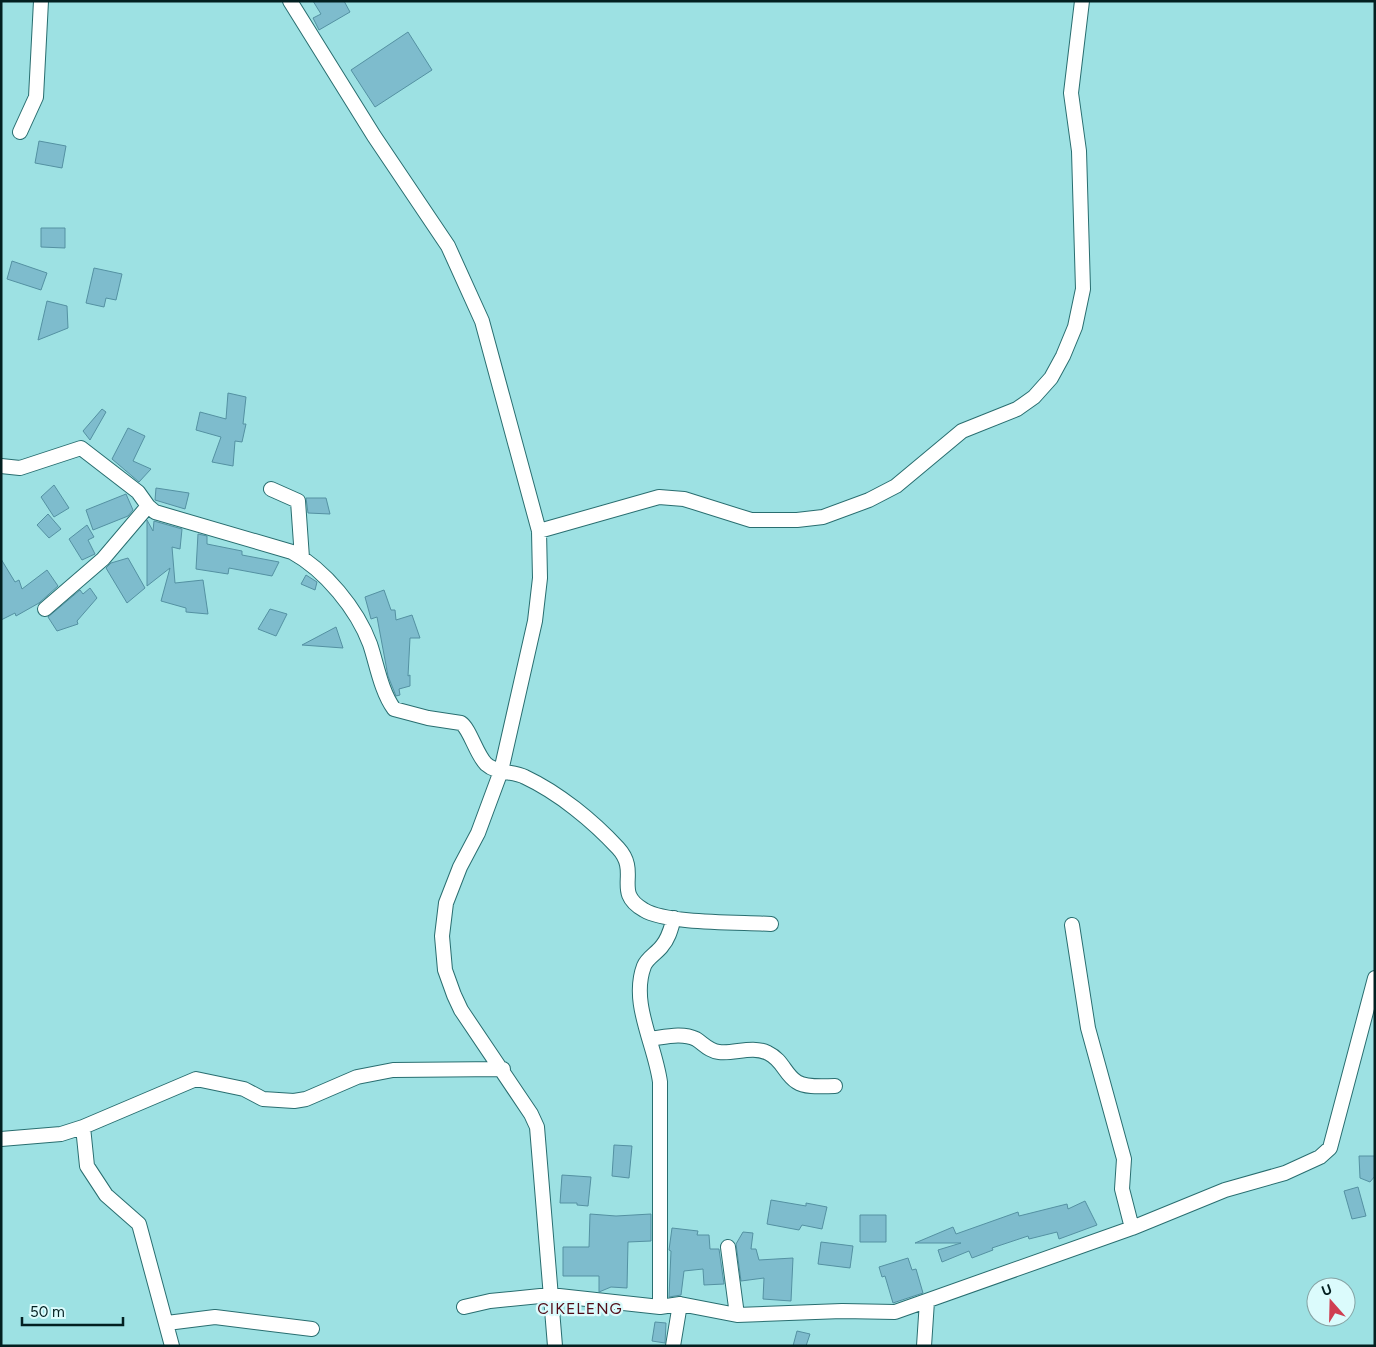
<svg xmlns="http://www.w3.org/2000/svg" width="1376" height="1347" font-family="Figtree,sans-serif">
<rect width="100%" height="100%" fill="#9de1e3"/>
<path fill="#7ebccd" stroke="#5491a2" d="M313,1H344L350,12L319,30L313,18L321,14Z
M408,32L432,70L375,107L351,70Z
M39,141L66,146L62,168L35,163Z
M41,228H65V248L41,247Z
M12,261L47,273L41,290L7,279Z
M94,268L122,274L116,300L106,298L104,307L86,303Z
M47,301L67,306L68,328L38,340Z
M228,393L246,397L243,424H246L242,442L235,441L233,466L212,462L221,437L196,430L200,412L226,419Z
M102,409L106,412L90,440L83,431Z
M128,428L145,436L133,461L151,469L139,482L112,459Z
M54,485L69,508L54,517L41,497Z
M156,488L189,493L185,509L155,500Z
M126,494L133,510L128,516L93,530L86,510Z
M306,498H326L330,514L308,513Z
M48,514L61,529L49,538L37,525Z
M147,520L153,531L154,521L182,529L180,549L172,547L175,583L203,580L208,614L186,612V608L161,601L170,568L147,586Z
M87,525L94,537L88,540L95,554L82,560L69,539Z
M198,534L207,536V544L242,551V555L279,562L272,576L229,568L228,574L196,569Z
M128,558L145,588L127,603L106,568L111,563Z
M1,559L15,582L19,580L22,589L47,570L58,586L39,603L16,616L15,613L1,620Z
M306,575L317,582L315,590L301,584Z
M90,588L97,598L77,621L78,624L57,631L48,617L80,590L83,594Z
M384,590L391,610H395L396,620L412,615L420,638H410L408,676L410,675V686L399,689L400,695L396,696L388,676L377,617L371,619L365,597Z
M270,609L287,614L276,636L258,629Z
M336,627L343,648L302,645Z
M614,1145L632,1146L629,1178L612,1176Z
M1359,1156H1375V1176L1370,1182L1360,1178Z
M562,1175L591,1177L588,1206L577,1205V1203H560Z
M1358,1187L1366,1216L1352,1219L1344,1191Z
M771,1200L806,1206V1203L827,1207L822,1229L802,1225L799,1230L767,1224Z
M1085,1201L1097,1225L1059,1239L1057,1232L1029,1239L1028,1236L992,1248L993,1250L972,1258L969,1251L942,1262L938,1250L961,1243H915L953,1227L956,1234L1018,1212L1019,1216L1067,1204L1068,1209Z
M590,1214L616,1216L651,1214V1241L628,1242L627,1288L611,1287L599,1292V1276H563V1247H589Z
M860,1215H886V1242H860Z
M672,1228L698,1231L697,1235H709L710,1249H719L724,1284L704,1285L703,1269L684,1271L681,1295L669,1297L671,1251L669,1250Z
M743,1232L753,1233L751,1249H756L759,1260L793,1258L791,1301L763,1299L764,1278L741,1281L736,1244Z
M821,1242L853,1246L850,1268L818,1264Z
M908,1258L912,1270L916,1269L923,1293L893,1303L885,1276L882,1277L879,1267Z
M655,1322L666,1323L665,1343L652,1341Z
M797,1331L810,1334L806,1346H793Z"/>
<g fill="none" stroke-linecap="round" stroke-linejoin="round">
<defs>
<path id="minor" d="M290,1L374,136L448,246L482,321L539,531L540,578L535,621L501,771L478,833L460,867L446,903L442,936L445,970L454,995L461,1010L531,1114L537,1127L555,1346
M20,132L36,97L41,1
M1,466L20,468L81,448L138,492L148,506L155,512L292,552C325,570 357,609 370,644C377,665 381,691 394,709L428,718L461,723C470,729 476,754 486,764C497,774 513,771 525,777C559,793 593,821 618,848C641,873 612,892 644,910C667,924 741,922 771,924
M271,489L298,501L302,558
M539,531L659,497L684,499L751,520H797L823,517L869,500L896,486L962,431L1017,409L1034,397L1051,378L1063,356L1075,327L1083,289L1079,151L1071,93L1082,1
M45,609L103,559L148,506
M1072,925L1088,1028L1124,1159L1122,1189L1132,1228
M650,1039C665,1037 682,1032 696,1039C704,1044 709,1051 719,1052C735,1054 752,1045 768,1053C783,1060 785,1075 797,1082C806,1088 824,1086 835,1086
M83,1127L87,1166L106,1195L139,1224L172,1346
M1,1139L61,1134L83,1127L196,1079L244,1089L263,1099L294,1101L306,1099L357,1077L393,1070L503,1069
M728,1247L737,1315
M464,1307L490,1301L550,1295L660,1307L680,1304L737,1315L842,1311L895,1312L1132,1228L1225,1190L1285,1173L1320,1157L1330,1148L1375,978
M660,1307V1082C655,1044 630,1003 644,966C647,958 657,953 662,946C669,938 671,928 674,918
M167,1323L215,1317L312,1329
M673,1346L680,1304
M924,1346L927,1301"/>
</defs>
<use href="#minor" stroke="#296e70" stroke-width="16"/>
<use href="#minor" stroke="#fff" stroke-width="14"/>
</g>
<g text-anchor="middle" stroke-width="4.5" stroke-linejoin="round" paint-order="stroke">
<g font-size="16" letter-spacing="1" fill="#520c17" stroke="#dbfbfc">
<text x="580" y="1314">CIKELENG</text>
</g>
</g>
<rect width="1376" height="1347" fill="none" stroke="#031f20" stroke-width="5"/>
<g transform="translate(1331 1302) rotate(340)"><circle r="24" fill="#dbfbfc" stroke="#85a3a4"/>
<path d="M0-4L9 19L0 12L-9 19Z" fill="#cf3e51"/>
<text y="-8" font-size="14" font-weight="bold" text-anchor="middle" fill="#031f20">U</text>
</g>
<path d="M22 1317v8h101v-8" fill="none" stroke="#031f20" stroke-width="2.5"/>
<text x="30" y="1317" font-size="15" fill="#031f20" stroke="#dbfbfc" stroke-width="4" paint-order="stroke">50 m</text>
</svg>
